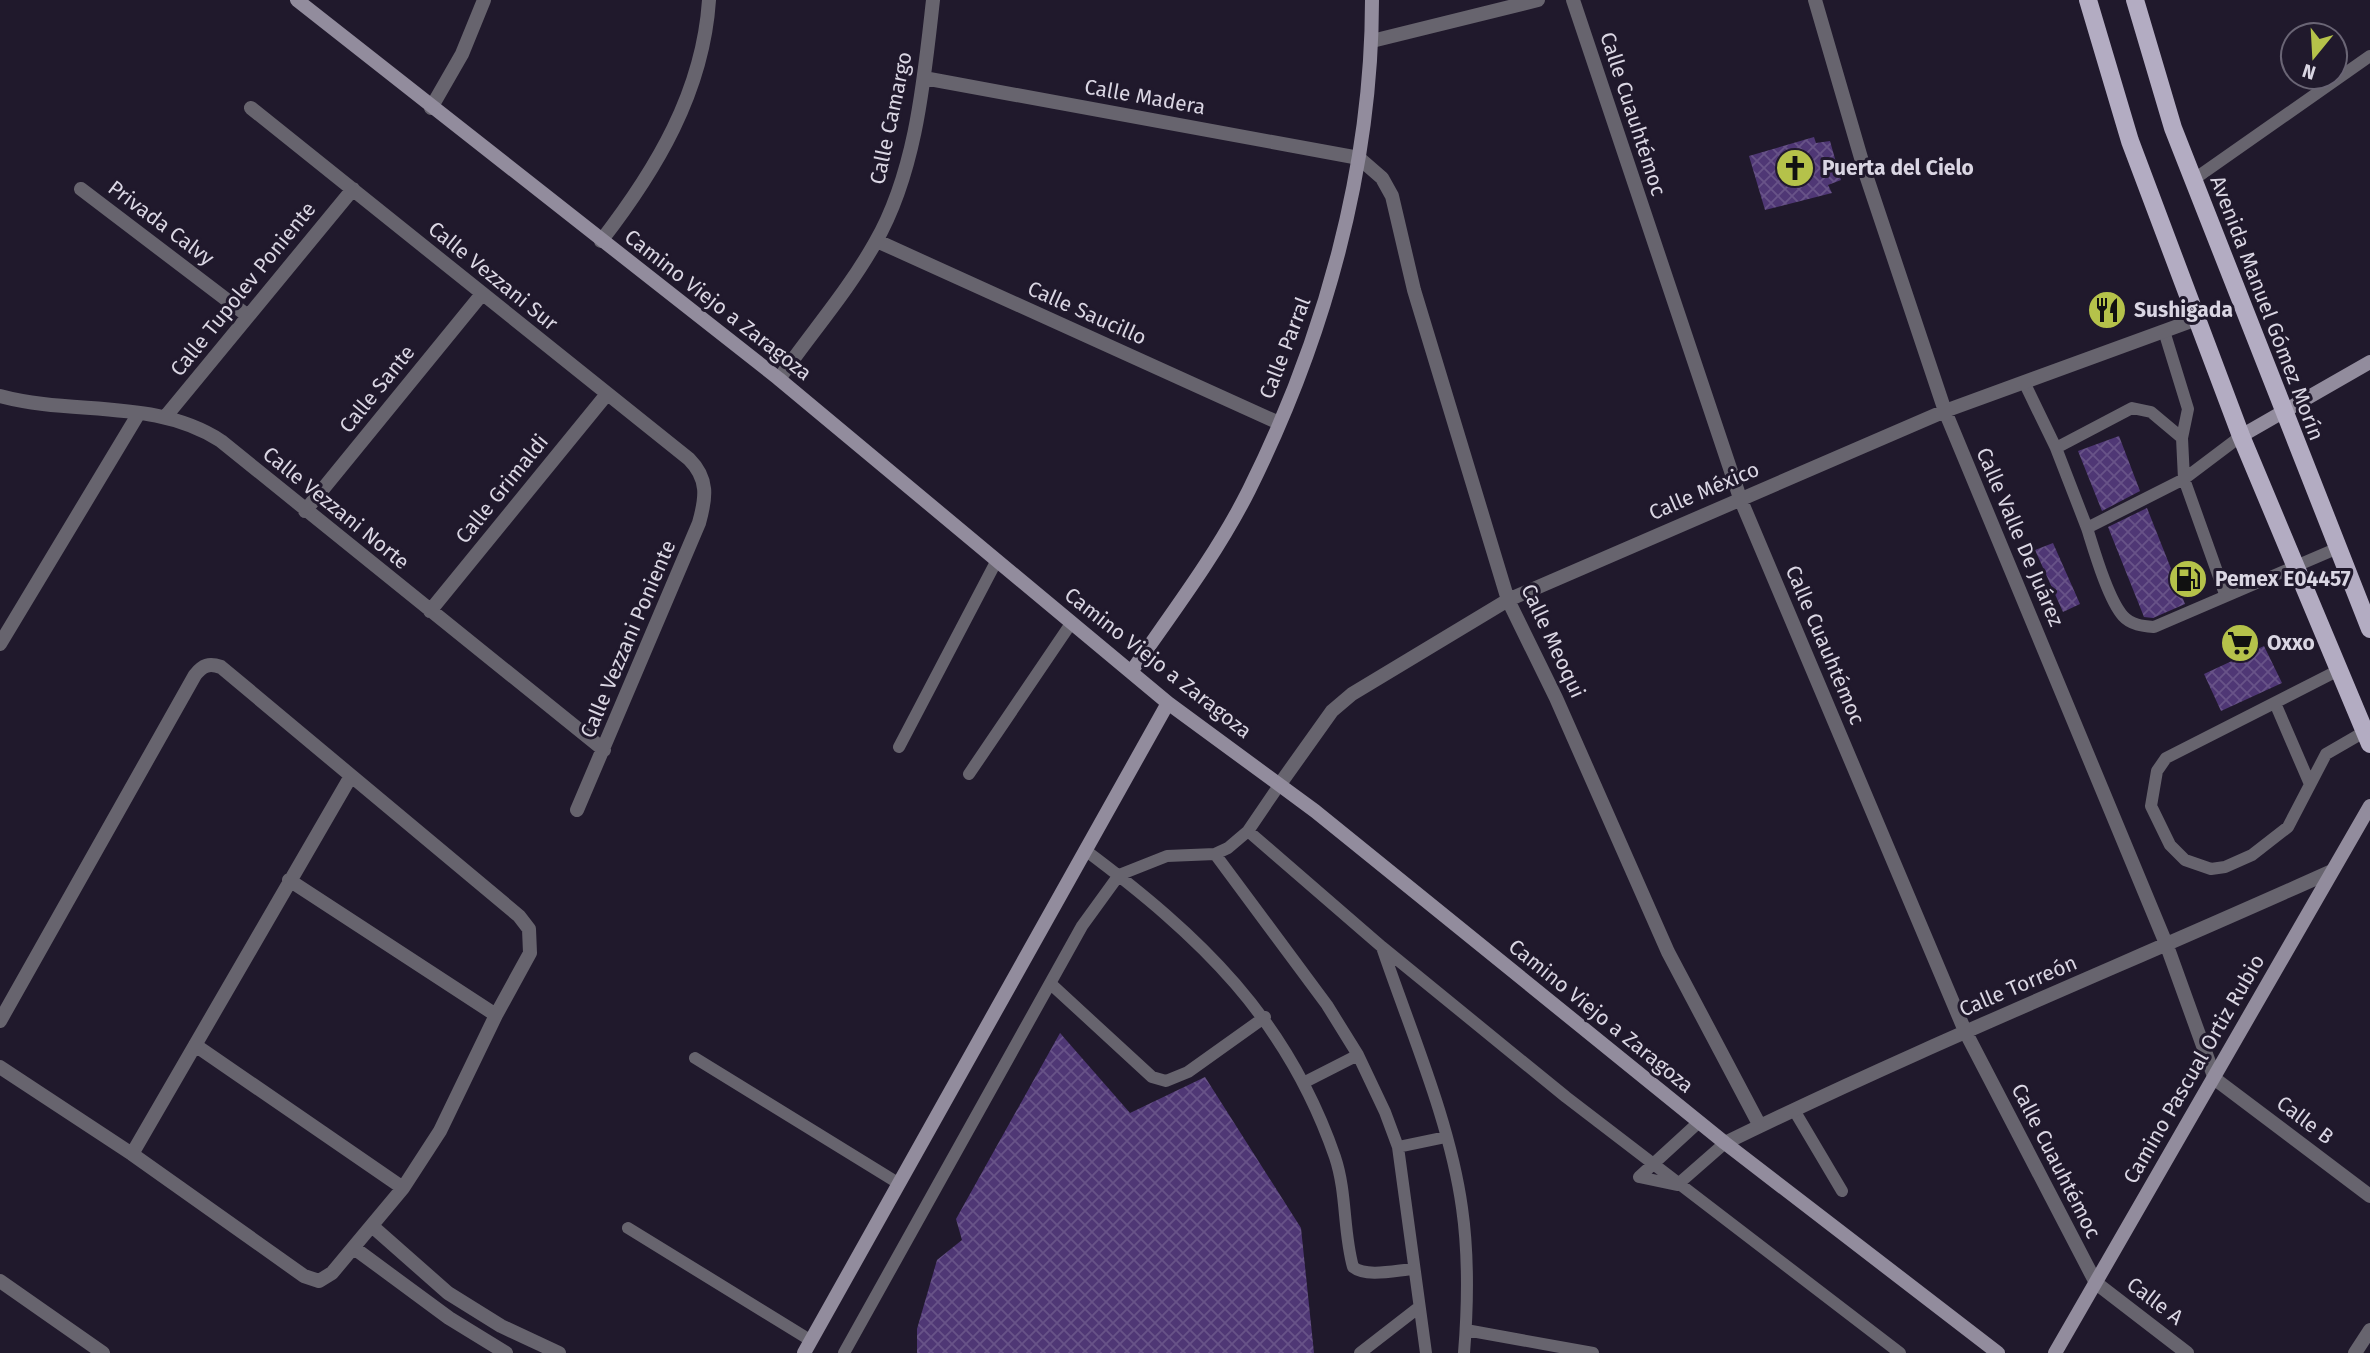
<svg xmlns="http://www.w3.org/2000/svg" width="2370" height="1353" font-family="'Fira Sans',sans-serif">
<defs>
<pattern id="building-cross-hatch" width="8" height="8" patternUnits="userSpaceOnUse" patternTransform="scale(1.75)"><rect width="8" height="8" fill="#4f3775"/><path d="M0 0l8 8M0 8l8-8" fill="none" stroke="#685388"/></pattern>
</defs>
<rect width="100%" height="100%" fill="#20192c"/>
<path fill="url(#building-cross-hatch)" d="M1814,137L1816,143L1830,141L1841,180L1828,185L1832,193L1765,210L1749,156Z
M2119,436L2140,491L2102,511L2078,451Z
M2147,508L2185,604L2153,618L2144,617L2108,527Z
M2053,543L2080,604L2063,612L2035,550Z
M2264,646L2282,683L2221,711L2204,674Z
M1060,1033L1130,1113L1205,1077L1301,1228L1314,1353H917V1329L937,1260L962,1240L956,1219Z"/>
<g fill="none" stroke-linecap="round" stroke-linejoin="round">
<path stroke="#67646e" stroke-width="12" d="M2193,180L2370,56
M2164,331L2188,409L2182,438L2184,479L2225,594
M2024,382L2056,448
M2241,436L2184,479L2087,528C2094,550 2108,599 2123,616C2131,625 2143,626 2154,627L2338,548
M2087,528L2056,448L2132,408L2151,412L2182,438
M2337,671L2166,758L2157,771L2151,806L2170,845L2185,860L2211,869L2225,867L2252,855L2288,827L2326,754L2364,732
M2275,703L2309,782
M899,747L997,560
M969,774L1072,622
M1248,831L1382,947L1566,1097L1900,1353
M1085,850C1200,936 1287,1018 1335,1157C1347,1193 1343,1231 1353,1267C1367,1278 1397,1270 1414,1269
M1215,854L1327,1005L1358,1055L1385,1112L1398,1147L1426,1353
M1382,947C1410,1030 1450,1121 1462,1208C1469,1257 1468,1304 1464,1353
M1052,985L1152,1077L1166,1081L1188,1072L1265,1017
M695,1058L898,1183
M1303,1083L1358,1055
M1794,1110L1842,1191
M1398,1147L1446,1137
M1639,1177L1677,1185L1725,1143
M1639,1177L1699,1122
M628,1228L810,1340
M1466,1330L1593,1353
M844,1353L1082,926L1119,875L1167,856L1215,854L1228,848L1248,831L1280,784
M1360,1353L1418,1308"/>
<path stroke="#67646e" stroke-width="14" d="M1573,0L1740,498L1965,1031L2096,1283L2187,1353
M1815,0L1866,175L1945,411L2167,946L2215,1079L2370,1196
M1372,41L1538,0
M924,78L1359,158L1382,178L1392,196L1414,290L1508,600L1556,698L1668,952L1760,1126
M251,108L689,459C709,479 706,498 699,523L577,810
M431,108L462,54L484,0
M81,189L248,316
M601,241C656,170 703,92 709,0
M877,241L1279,423
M779,379C811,333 848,291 875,243C916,172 924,80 933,0
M0,396C74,416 155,398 221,441L604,750
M166,416L353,189
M305,511L482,294
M430,611L607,394
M0,644L139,413
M1280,784L1332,711L1352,694L1508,600L1945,411L2197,319
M289,880L496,1015
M0,1021L195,675C203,665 209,663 221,667L519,916L529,929L530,953L496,1015L440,1131L403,1188L332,1273L319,1281L304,1276L132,1154L0,1067
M195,1045L403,1188
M1725,1143C1923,1046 2128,963 2330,872
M132,1154L351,776
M372,1226L448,1293L501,1326L559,1353
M354,1248L449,1318L506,1353
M0,1281L103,1353
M2355,1353L2370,1330"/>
<path stroke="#928c9d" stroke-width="14" d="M297,0L779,379L1168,703L1315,811L1725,1143L1998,1353
M2241,436L2370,362
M1131,672C1172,613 1217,554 1249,490C1324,339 1372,169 1372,0
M804,1353L1168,703
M2055,1353L2370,806"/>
<path stroke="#b3acc2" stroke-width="18" d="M2088,0L2130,141L2241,436L2370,744
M2135,0L2173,128L2370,629"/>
</g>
<defs>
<symbol id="church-disc" viewBox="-11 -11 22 22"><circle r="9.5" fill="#b5c24a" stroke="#20192c"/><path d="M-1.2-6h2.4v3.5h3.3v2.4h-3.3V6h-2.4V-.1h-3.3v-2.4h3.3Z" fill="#111"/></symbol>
<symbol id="restaurant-disc" viewBox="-11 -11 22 22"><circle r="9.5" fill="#b5c24a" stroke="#20192c"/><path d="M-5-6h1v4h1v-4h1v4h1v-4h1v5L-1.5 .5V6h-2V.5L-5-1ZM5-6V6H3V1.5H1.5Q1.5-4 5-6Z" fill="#111"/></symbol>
<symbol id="fuel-disc" viewBox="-11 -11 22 22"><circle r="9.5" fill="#b5c24a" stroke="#20192c"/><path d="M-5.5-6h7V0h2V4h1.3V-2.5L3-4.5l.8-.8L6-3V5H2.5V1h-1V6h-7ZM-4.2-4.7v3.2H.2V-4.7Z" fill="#111"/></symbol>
<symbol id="supermarket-disc" viewBox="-11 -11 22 22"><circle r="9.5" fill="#b5c24a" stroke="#20192c"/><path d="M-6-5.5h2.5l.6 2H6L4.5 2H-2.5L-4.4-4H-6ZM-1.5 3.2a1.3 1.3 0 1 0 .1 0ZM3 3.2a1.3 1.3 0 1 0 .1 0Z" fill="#111"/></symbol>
</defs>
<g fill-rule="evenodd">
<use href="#church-disc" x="1773" y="146" width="44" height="44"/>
<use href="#restaurant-disc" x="2085" y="288" width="44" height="44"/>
<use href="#fuel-disc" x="2166" y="557" width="44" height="44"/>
<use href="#supermarket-disc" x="2218" y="621" width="44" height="44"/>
</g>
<g text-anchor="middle" stroke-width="6" stroke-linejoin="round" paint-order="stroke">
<g font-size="21" fill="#dad6e3" stroke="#20192c">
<text transform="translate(1145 97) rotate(10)" y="7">Calle Madera</text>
<text transform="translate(1633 114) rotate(72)" y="7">Calle Cuauhtémoc</text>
<text transform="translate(891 118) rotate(-78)" y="7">Calle Camargo</text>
<text transform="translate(161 223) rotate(37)" y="7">Privada Calvy</text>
<text transform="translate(493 276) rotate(39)" y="7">Calle Vezzani Sur</text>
<text transform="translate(243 289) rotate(-51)" y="7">Calle Tupolev Poniente</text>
<text transform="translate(718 305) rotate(38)" y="7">Camino Viejo a Zaragoza</text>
<text transform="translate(2267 308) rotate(69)" y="7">Avenida Manuel Gómez Morín</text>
<text transform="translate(1087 313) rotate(24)" y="7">Calle Saucillo</text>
<text transform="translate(1285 348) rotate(-69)" y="7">Calle Parral</text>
<text transform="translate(377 389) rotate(-51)" y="7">Calle Sante</text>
<text transform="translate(502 489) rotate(-51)" y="7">Calle Grimaldi</text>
<text transform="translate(1704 491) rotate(-23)" y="7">Calle México</text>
<text transform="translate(336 508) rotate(39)" y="7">Calle Vezzani Norte</text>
<text transform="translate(2020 537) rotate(67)" y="7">Calle Valle De Juárez</text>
<text transform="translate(628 639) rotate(-67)" y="7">Calle Vezzani Poniente</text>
<text transform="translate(1553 641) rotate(65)" y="7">Calle Meoqui</text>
<text transform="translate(1825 645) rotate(67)" y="7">Calle Cuauhtémoc</text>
<text transform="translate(1158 663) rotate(38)" y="7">Camino Viejo a Zaragoza</text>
<text transform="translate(2018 986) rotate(-23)" y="7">Calle Torreón</text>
<text transform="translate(1601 1016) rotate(39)" y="7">Camino Viejo a Zaragoza</text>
<text transform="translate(2194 1069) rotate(-60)" y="7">Camino Pascual Ortiz Rubio</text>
<text transform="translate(2305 1120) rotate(37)" y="7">Calle B</text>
<text transform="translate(2056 1161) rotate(63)" y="7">Calle Cuauhtémoc</text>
<text transform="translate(2155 1301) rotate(37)" y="7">Calle A</text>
</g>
<g font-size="21" font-weight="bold" fill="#dad6e3" stroke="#20192c" text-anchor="start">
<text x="1822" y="175">Puerta del Cielo</text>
<text x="2134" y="317">Sushigada</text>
<text x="2215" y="586">Pemex E04457</text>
<text x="2267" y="650">Oxxo</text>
</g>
</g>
<g transform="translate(2314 56) rotate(198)"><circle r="33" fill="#20192c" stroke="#6a6575" stroke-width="2"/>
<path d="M0-5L12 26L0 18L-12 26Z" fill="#b5c24a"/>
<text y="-10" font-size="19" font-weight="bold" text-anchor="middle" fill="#dad6e3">N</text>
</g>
</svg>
